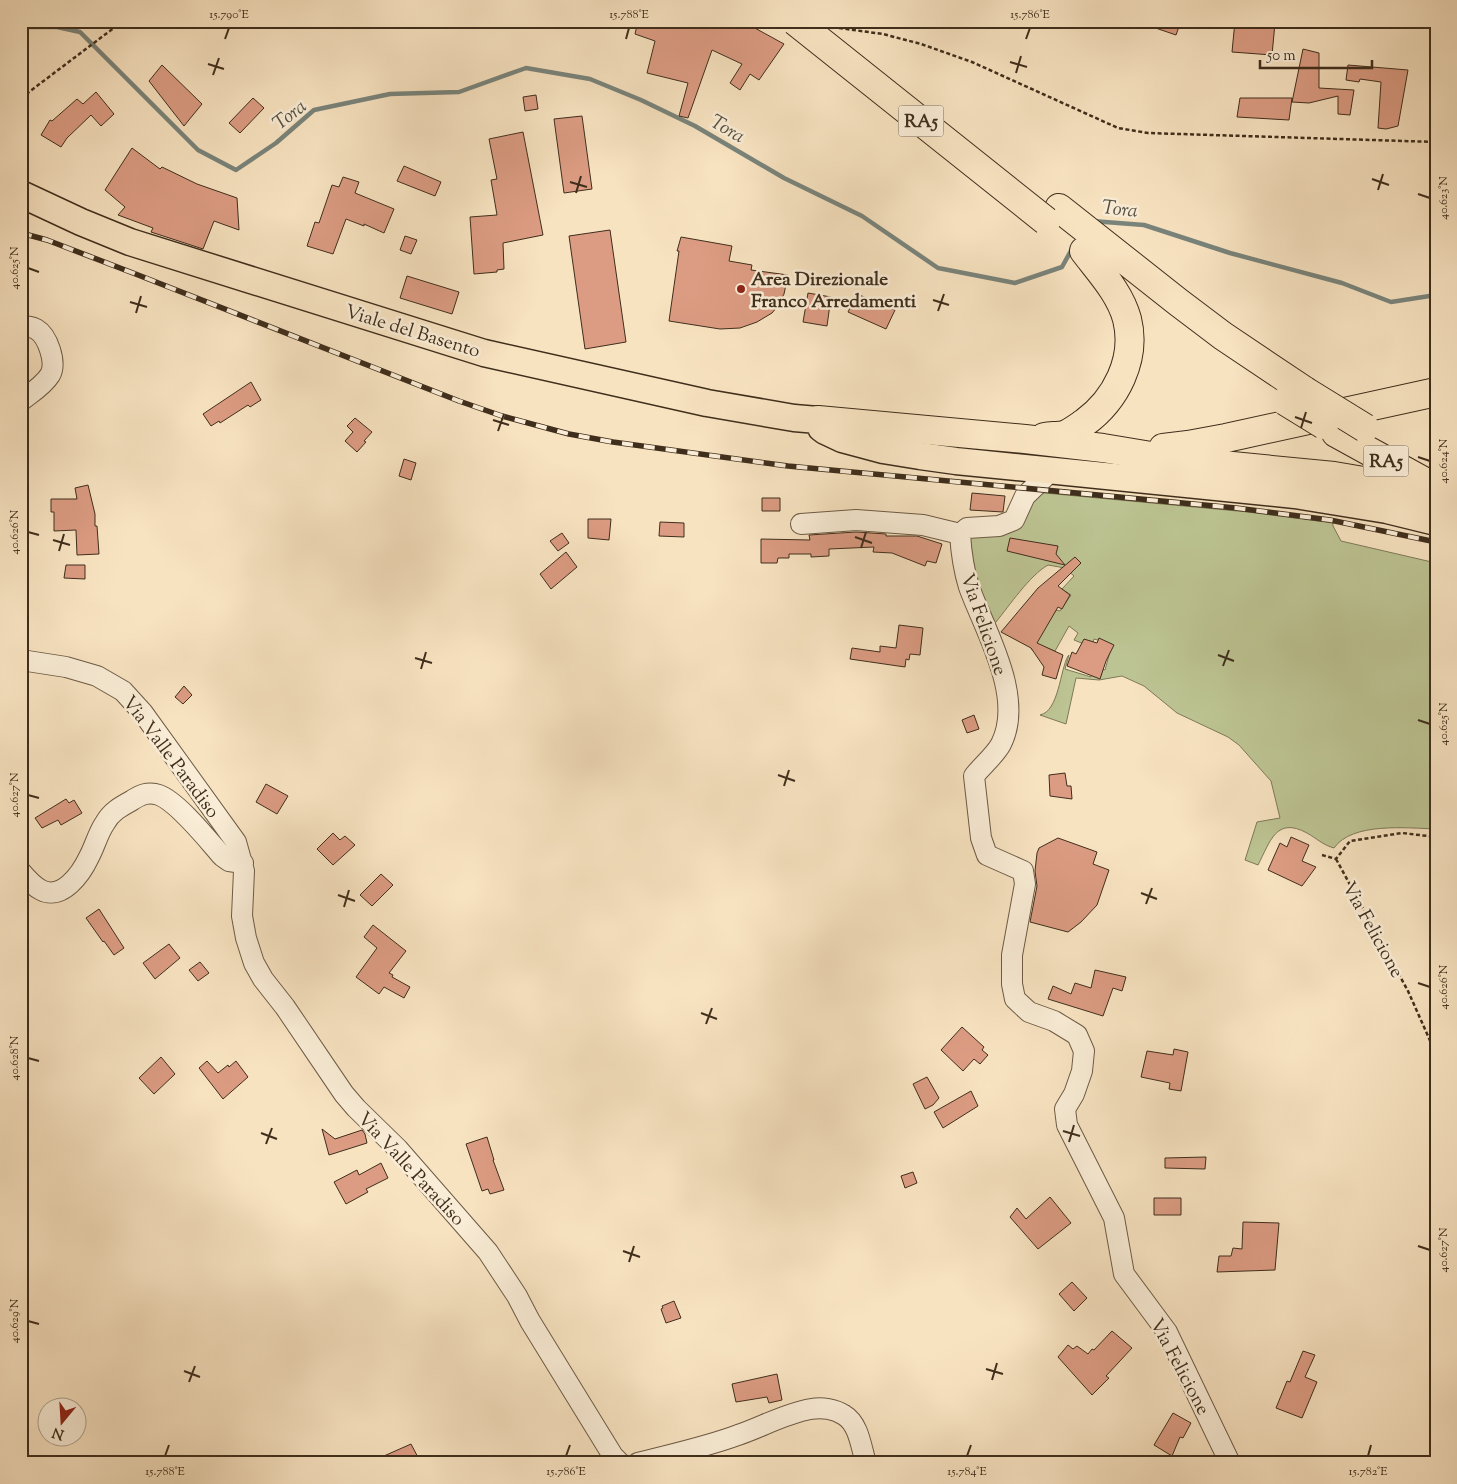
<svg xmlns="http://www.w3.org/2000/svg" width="1457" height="1484" font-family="'Sorts Mill Goudy',serif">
<rect width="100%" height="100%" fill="#f8e3c1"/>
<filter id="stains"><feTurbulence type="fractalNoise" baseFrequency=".004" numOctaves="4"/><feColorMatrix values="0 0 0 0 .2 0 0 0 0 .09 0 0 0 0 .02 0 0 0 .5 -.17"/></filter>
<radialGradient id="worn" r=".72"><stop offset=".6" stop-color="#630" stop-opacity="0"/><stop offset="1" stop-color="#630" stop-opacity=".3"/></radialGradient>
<path fill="#bdc493" stroke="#7e7958" d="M1034,492L1248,512L1333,523V526L1341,541L1436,563V829C1407,828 1352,822 1334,848C1323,845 1316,838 1307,833C1276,816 1270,842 1258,865L1245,860L1257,822L1280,818L1271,781L1239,745L1228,737L1177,713L1144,686L1122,676L1099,680L1076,678L1066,724L1040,715C1059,711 1060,670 1068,656L1069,655L1065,669L1091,677L1094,667L1105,670L1112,644L1094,639L1093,642L1084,644L1074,640L1078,633L1069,626L1055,651L1042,646L1037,652L1031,649L1056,610L1060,611L1071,595L1062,589L1074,576L1065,568L1048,565C1030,575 1009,606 996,622L989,624L962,534L1003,530Z"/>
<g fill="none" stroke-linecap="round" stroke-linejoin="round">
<path stroke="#79847b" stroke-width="4.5" d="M21,27H57L80,32L198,150L236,170L276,143L314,110L390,94L459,92L526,68L590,79L641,100L695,126L784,178L862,216L938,268L1015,283L1062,267L1073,247
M1092,221L1144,225L1230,253L1342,283L1391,302L1436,295"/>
</g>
<path fill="#dc9c83" stroke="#3f2e1c" d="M638,21H742L784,44L759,80L750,74L740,90L730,83L742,64L712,50L688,118L679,116L688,83L647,73L655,41L635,34Z
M1141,21H1181L1176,35L1141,23Z
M1235,21L1275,23L1272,55L1232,52Z
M1303,49L1319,53V88L1354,90L1350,115L1338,114V96L1309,103L1292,102Z
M162,65L202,104L184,126L149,81Z
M1348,65L1408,70L1398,126L1386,129L1378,128L1381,82L1360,79L1359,82L1346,80Z
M96,92L114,114L101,126L91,115L67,138L61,147L41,135L50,120L52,121L77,99L83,104Z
M536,95L538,109L525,111L523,97Z
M253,98L264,108L240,133L229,123Z
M1240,98H1292L1289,120L1237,117Z
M582,116L592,189L564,193L554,119Z
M523,132L543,235L503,243L504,269L497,270V272L474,274L470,217L497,215L491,180L497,179L489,139Z
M132,148L160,169L162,167L197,184L237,198L239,230L214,221L203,249L151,232L153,228L118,215L125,207L105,190Z
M404,166L441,182L435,196L397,181Z
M343,177L359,182L355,193L394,209L384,233L364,224V226L346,219L333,254L307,246L315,222L319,223L332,185L339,187Z
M610,230L626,342L585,349L569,236Z
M405,236L417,240L411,254L400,250Z
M681,237L732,246L729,261L752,265L751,270L788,275L784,294L777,307L772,313L757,322L740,328L720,329L669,321L679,251H677Z
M407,276L459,292L452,314L400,298Z
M808,293L831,297L827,326L803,322Z
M857,294L895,310L886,329L848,312Z
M251,382L261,400L250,407L248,405L220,423L219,421L211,426L203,414Z
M355,418L372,432L364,441L366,442L357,452L345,441L353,432L347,426Z
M404,459L416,463L411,480L399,476Z
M88,485L95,514V526H97L99,554L77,555L76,530L54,531V512H51V499H77L75,488Z
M972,493L1005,496L1003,512L970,510Z
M762,498H780V511H762Z
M588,519H611L609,540L588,538Z
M660,522L684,523V537L659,536Z
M856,532L886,534V536H917L942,544L936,563L927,561L925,566L892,553L873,552L874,547L829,549V556L811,557V554H789V558H778L777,563H761V539L810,540L809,535Z
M562,533L569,543L558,551L550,541Z
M1010,538L1058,546L1056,554L1065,565L1007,551Z
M566,552L577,567L551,589L540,574Z
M1075,557L1081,563L1058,586L1070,595L1062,609L1058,607L1037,643L1063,655L1056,679L1042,675L1044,667L1031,648L1001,632L1038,588Z
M66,565H85V579L64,578Z
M899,625L923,628L920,655L910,654L909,660L906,659L905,667L850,659L852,648L880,652V646L896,648Z
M1099,638L1114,645L1106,661L1100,679L1067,666L1072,652L1076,654L1084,639L1097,643Z
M184,686L192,695L183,704L175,697Z
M974,715L979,729L967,733L962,720Z
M1065,773L1067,786H1071L1072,799L1050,796L1049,775Z
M266,784L288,796L277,814L256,802Z
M66,799L69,803L74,800L82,813L61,825L58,820L42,828L35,818Z
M333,833L340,840L345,836L355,845L333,865L317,849Z
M1291,837L1309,845L1302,861L1316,867L1302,886L1268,870L1280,843L1287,847Z
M1058,838L1097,852L1093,864L1109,870L1097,905L1081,922L1068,932L1030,922L1037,886L1035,871L1037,853L1039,848Z
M381,874L393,885L372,906L360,895Z
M99,909L124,948L114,955L104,941L103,942L86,918Z
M373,925L406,951L389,973L393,975L392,977L410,987L404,998L384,987L379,994L356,977L377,948L364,937Z
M169,944L180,958L155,979L143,963Z
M200,962L209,973L198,981L189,970Z
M1095,970L1126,977L1122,991L1113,988L1103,1016L1048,999L1053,986L1071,994L1075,983L1091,988Z
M962,1027L984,1047L982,1050L988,1055L980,1064L974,1059L963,1071L941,1050Z
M1174,1049L1188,1052L1181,1091L1169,1089L1170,1083L1141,1077L1147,1051L1173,1055Z
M161,1057L175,1074L154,1094L139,1078Z
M207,1061L218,1073L228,1065L229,1067L236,1061L248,1077L223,1099L199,1068Z
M927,1077L939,1098L933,1105L925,1109L913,1084Z
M971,1091L978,1106L943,1128L934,1112Z
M322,1129L335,1139L362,1130L365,1134L367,1143L329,1155Z
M487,1137L494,1160H493L504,1190L490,1194L488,1189L482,1191L466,1144Z
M1206,1157L1205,1169L1165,1168V1158Z
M381,1163L388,1178L366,1189L368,1192L346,1204L334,1182L357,1170L359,1175Z
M913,1172L917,1183L905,1188L901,1176Z
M1050,1197L1071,1223L1038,1249L1010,1217L1017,1208L1026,1219Z
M1154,1198H1181V1215H1154Z
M1243,1222L1279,1223L1275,1270L1217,1272L1219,1256H1231L1233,1248L1242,1249Z
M1072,1282L1087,1298L1074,1311L1059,1294Z
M674,1301L681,1318L666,1323L661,1309L663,1308L662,1306Z
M1112,1331L1132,1348L1106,1376L1109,1378L1092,1395L1058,1357L1068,1345L1073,1349L1077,1346L1088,1354L1092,1349L1094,1350Z
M1303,1351L1315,1355L1305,1377L1317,1382L1302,1418L1276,1408L1287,1381L1290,1382Z
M777,1374L782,1400L769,1403L767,1397L736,1402L732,1384Z
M1173,1413L1191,1423L1183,1438L1180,1437L1172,1456L1154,1445Z
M411,1444L421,1463H368L402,1448Z"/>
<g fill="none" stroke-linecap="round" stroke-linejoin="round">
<defs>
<path id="minor" d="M21,326C26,326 32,327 36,329C48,336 57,363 50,375C43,386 31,393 21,401
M1051,471L1025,496L1014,520L999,526L967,528L960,534C961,550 964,571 969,587C985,631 1025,697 1001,744C996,754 982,766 974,776L981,838L987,855L1023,871L1025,884L1012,955V984L1015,999L1029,1012L1054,1021L1077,1035L1084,1051L1082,1071L1074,1094L1065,1109L1067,1125L1114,1218L1124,1274L1167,1332L1230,1463
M801,524L856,520L923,525L960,534
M21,660L66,667L97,676L123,691L143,713L236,842L244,871L242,916L246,938L254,963L263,979L285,1007L344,1094L356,1108L398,1149L488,1252L517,1296L530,1321L613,1456L620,1463
M21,872C27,879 33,886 41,890C62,901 81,874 89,857C95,846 98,833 105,823C111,812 120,807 131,801C140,795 148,791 159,795C178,802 208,840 222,856L229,861L243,863
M638,1463C672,1454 706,1447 738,1435C762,1427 786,1413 811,1409C822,1407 835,1409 844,1415C859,1424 861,1447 866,1463"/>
<path id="major" d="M21,194L81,222L130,242L484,353L707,403L794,418L818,420L821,428L825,431L842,439L883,450L920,456L956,461L1295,495L1387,510L1436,522"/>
<path id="highway" d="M1059,208L1178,302L1223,336L1305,391
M818,420L1025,439L1103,448L1181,461L1334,476L1381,484L1436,499
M1336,433L1436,488
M1044,437C1051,436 1058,436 1064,435C1070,433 1078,427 1084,423C1116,400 1137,359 1127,319C1120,293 1100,272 1084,251
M1163,448L1188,445L1226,438L1436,392"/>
</defs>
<use href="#minor" stroke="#6d5b45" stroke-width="22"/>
<use href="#major" stroke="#3f2e1c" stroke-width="29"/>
<use href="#highway" stroke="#3f2e1c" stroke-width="30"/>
<path stroke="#3f2e1c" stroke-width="2.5" stroke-dasharray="4 2.5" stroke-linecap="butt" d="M839,28L883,34L921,44L972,62L1118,128L1148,133L1436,142
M21,98L123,21
M1322,855L1336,859L1350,841L1402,833L1436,837
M1336,859L1408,991L1436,1054"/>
<use href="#minor" stroke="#faedd7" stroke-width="20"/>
<use href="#major" stroke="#f8e3c1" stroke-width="26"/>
<use href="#highway" stroke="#f8e3c1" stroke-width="28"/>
<defs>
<path id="rail" d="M21,233L47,240L133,273L459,401L502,416L569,434L613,442L788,466L1236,508L1330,520L1436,542"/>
</defs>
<use href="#rail" stroke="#3f2e1c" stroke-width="5.5"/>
<use href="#rail" stroke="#faedd7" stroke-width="4" stroke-dasharray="11" stroke-linecap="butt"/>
<defs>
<path id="highway-bridge" d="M795,21L1046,221
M1305,391L1365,428
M1285,401L1324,425"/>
</defs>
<use href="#highway-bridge" stroke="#3f2e1c" stroke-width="30" stroke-linecap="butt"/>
<use href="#highway-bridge" stroke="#f8e3c1" stroke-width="28"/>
</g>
<path fill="none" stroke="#3f2e1c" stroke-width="2" d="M225,39L229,28M626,39L629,28M1026,39L1030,28M1010,62L1027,67M208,64L224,69M1016,73L1021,56M213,75L219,58M1372,179L1389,185M570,182L587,187M1378,190L1383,174M576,193L581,176M1418,194L1430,198M28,268L39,272M933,300L949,305M130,302L147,307M938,311L944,294M136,313L141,296M1295,417L1312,423M493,420L509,425M1301,428L1306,412M498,431L504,414M1418,457L1430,461M28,532L39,535M855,537L872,543M53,540L70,545M861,548L866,532M59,551L64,534M1218,655L1234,661M415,658L432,663M1223,666L1229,650M421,669L426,652M1418,720L1430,724M778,775L795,781M784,786L789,770M28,795L39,798M1141,893L1157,899M338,895L355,901M1146,904L1152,888M344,907L349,890M1418,983L1430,987M701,1013L717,1019M706,1024L712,1008M28,1058L39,1061M1063,1131L1080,1136M261,1133L277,1139M1069,1142L1074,1125M266,1144L272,1128M1418,1246L1430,1250M623,1251L640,1257M629,1262L634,1246M28,1321L39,1324M986,1369L1003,1374M184,1371L200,1377M992,1380L997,1363M189,1382L195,1366M165,1456L169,1445M566,1456L570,1445M967,1456L971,1445M1368,1456L1371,1445"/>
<circle fill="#8f2418" stroke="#faedd7" stroke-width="2" cx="741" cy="289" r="5"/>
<g text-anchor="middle" stroke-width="5" stroke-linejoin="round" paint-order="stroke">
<g fill="#faedd7" stroke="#776754" stroke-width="1">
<rect x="898.5" y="105.5" width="45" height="31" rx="4"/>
<rect x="1363.5" y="445.5" width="45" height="31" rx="4"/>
</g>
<g font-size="18" font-weight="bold" fill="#3f2e1c">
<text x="921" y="127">RA5</text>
<text x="1386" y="467">RA5</text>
</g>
<g font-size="19" font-weight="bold" fill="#3f2e1c" stroke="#faedd7" text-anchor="start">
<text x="751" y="285">Area Direzionale<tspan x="751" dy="22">Franco Arredamenti</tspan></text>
</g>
<g font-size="19" fill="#3f2e1c" stroke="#faedd7">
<text transform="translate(413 330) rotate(17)" y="7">Viale del Basento</text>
<text transform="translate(985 624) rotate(71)" y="7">Via Felicione</text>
<text transform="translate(172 756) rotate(53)" y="7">Via Valle Paradiso</text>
<text transform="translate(1374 929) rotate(61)" y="7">Via Felicione</text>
<text transform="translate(412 1168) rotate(47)" y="7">Via Valle Paradiso</text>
<text transform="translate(1181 1366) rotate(62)" y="7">Via Felicione</text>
</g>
<g font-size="20" font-style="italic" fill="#575244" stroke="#faedd7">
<text transform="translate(289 114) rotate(-38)" y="7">Tora</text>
<text transform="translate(728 128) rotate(30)" y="7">Tora</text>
<text transform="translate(1120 208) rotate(6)" y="7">Tora</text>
</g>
</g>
<rect width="1457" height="1484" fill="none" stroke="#f8e3c1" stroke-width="55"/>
<g transform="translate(62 1422) rotate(198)"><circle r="24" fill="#faedd7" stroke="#afa18c"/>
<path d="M0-4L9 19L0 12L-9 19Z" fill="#8f2418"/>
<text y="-8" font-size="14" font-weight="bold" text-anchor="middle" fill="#3f2e1c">N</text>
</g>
<path d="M1260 60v8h112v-8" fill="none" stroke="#3f2e1c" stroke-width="2.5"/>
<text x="1267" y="60" font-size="15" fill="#3f2e1c" stroke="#faedd7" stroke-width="4" paint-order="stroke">50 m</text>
<rect x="28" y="28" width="1402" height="1428" fill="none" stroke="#3f2e1c" stroke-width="2"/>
<g font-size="12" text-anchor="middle" fill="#3f2e1c">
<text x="229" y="18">15.790°E</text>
<text x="629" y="18">15.788°E</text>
<text x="1030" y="18">15.786°E</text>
<text transform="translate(1443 198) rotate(-90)" y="4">40.623°N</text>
<text transform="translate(14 268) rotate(-90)" y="4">40.625°N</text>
<text transform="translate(1443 461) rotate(-90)" y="4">40.624°N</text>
<text transform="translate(14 532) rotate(-90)" y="4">40.626°N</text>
<text transform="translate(1443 724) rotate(-90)" y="4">40.625°N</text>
<text transform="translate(14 795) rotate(-90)" y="4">40.627°N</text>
<text transform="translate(1443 987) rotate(-90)" y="4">40.626°N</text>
<text transform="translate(14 1058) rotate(-90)" y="4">40.628°N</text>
<text transform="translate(1443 1250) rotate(-90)" y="4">40.627°N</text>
<text transform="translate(14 1321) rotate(-90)" y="4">40.629°N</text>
<text x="165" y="1475">15.788°E</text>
<text x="566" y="1475">15.786°E</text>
<text x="967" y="1475">15.784°E</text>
<text x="1368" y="1475">15.782°E</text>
</g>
<rect width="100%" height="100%" filter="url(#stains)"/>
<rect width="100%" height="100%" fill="url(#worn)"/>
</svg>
